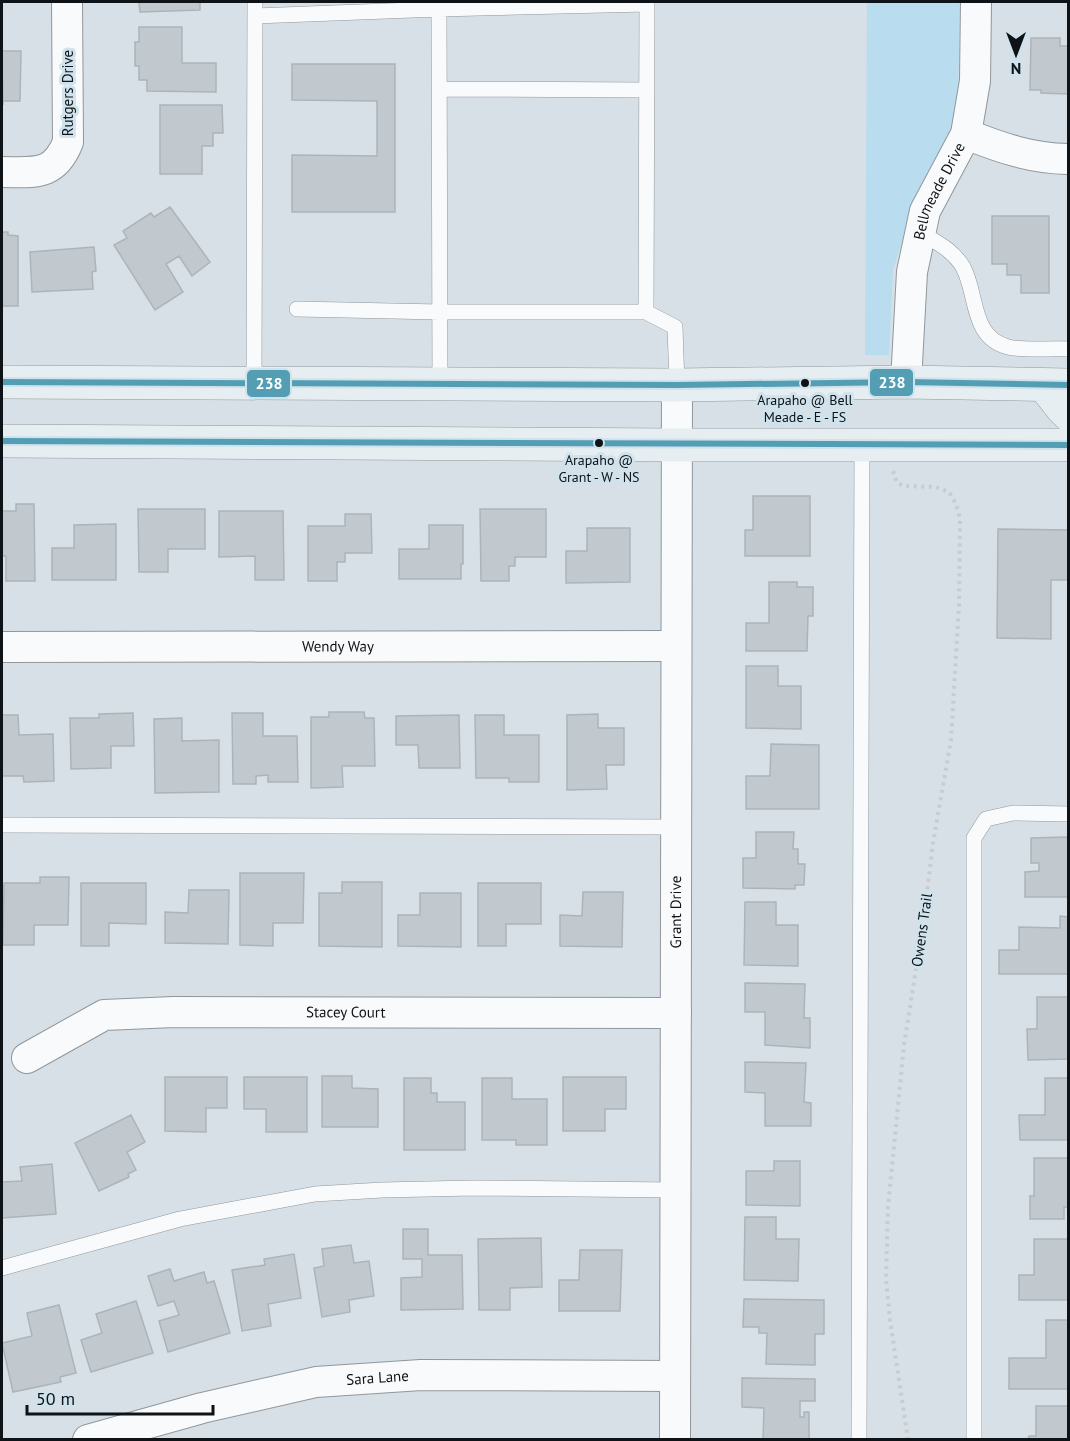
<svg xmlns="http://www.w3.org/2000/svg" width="1070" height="1441" font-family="'PT Sans',sans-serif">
<rect width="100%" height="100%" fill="#d6e0e6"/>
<path fill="#b9dcee" d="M867,2H960L958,106L946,141L908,223L893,270L889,355H865Z"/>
<path fill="#c2c9ce" stroke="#acb4b9" stroke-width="1.5" d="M139,2H200V10L140,12Z
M1068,16V94L1041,93V90H1030L1031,38H1060V46H1068Z
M139,27H182V63H216V92L147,91V80H139V66H135V42H139Z
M2,51H21L20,101H3V105Z
M292,64H395V212H292V155L377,156V101L292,100Z
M160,105H222L223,133H213V146H202V174H160Z
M170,207L210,262L192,276L179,256L166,264L183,292L155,310L114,245L127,238L123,231L151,213L154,217Z
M992,216H1049V293H1021V275H1007V264H992Z
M2,232H8V235L18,236V306H2Z
M94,247L96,271L92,272L93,289L32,292L30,252Z
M753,496H810V556H745V530H753Z
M16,504H34L35,581H6V556H2V511H16Z
M138,509H205V549H168V572H139Z
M480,509H546V557H515V566H509V581H481Z
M219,511H283L284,580H255V556L219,557Z
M345,514H371L372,553H345V562H337V581H308V526H345Z
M116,524V580H52V548H74V525Z
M429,525H463V564H461V579H399V549H429Z
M587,528H630V582L566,583V551H587Z
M998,529L1068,530V580H1051V639L997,638Z
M769,582H797V587H813V616H808L807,651H746V623H769Z
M746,666H778V686H801V729L746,728Z
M329,712H364L365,718H374L375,766H342L343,787L311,788V717H329Z
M133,713L134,746H111V768L71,769L70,718H99V714Z
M232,713H263V736H297L298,782H268V775L256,776V784H233Z
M598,714V728H624V765H606L607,789L567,790V715Z
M2,715H18L19,735L53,734L54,781L24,782L23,776H2Z
M459,715L460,768H419L418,745H396V716Z
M475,715H504V735H539V782H509V778H476Z
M182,718V741L219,740V792L155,793L154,719Z
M771,744L819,745V809H746V776H770Z
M756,832H794L793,849H798V864H805L804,885H795V889L743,888V858H756Z
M1068,837V897H1025V872L1039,871V863H1031V838Z
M240,873H304L303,923H273V946L240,945Z
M40,877H69L68,925H34V945H3L4,883H40Z
M342,882H382V947L319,946V893H342Z
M81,883H146V924L109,923V946H81Z
M478,883H541V924H506V946H478Z
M189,890H229L228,944L165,943V912L188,913Z
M583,892H623L622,947L560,946V915L582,916Z
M420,893H461V947L398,946V915H420Z
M745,902H776V925H798V966L744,965Z
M1060,916L1068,917V974H999V950H1019V927L1060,928Z
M745,983L805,984L804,1018H810V1048L765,1045V1012H745Z
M1037,997H1068V1059L1028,1060L1027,1029H1037Z
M745,1062L806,1063L804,1102L811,1103V1126H765V1093L745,1092Z
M322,1076H352V1088L378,1089V1127H322Z
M165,1077H227V1108H206V1132L165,1131Z
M244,1077H307V1132H266V1109H244Z
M563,1077H626V1109H605V1131H563Z
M404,1078H431V1093H437V1102H465V1150H404Z
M482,1078H512V1099H547V1145H516V1140H482Z
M1045,1078H1068V1140H1020L1019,1115H1045Z
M131,1115L145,1142L127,1152L136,1170L128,1174L129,1177L99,1191L75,1143Z
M1034,1158H1068V1207H1064V1219H1030V1196H1034Z
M774,1161H800V1206L746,1205V1171H774Z
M52,1164L56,1214L2,1218V1182L22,1181L20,1167Z
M745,1217H776V1239H799L798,1281L744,1280Z
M403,1229H428V1255H462L463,1309L401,1310V1278L422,1277V1259H403Z
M541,1238L542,1287L510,1288V1310H479L478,1239Z
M1034,1239H1068V1300H1019V1275H1034Z
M351,1245L354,1263L369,1261L374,1296L349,1300L350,1312L322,1317L314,1268L324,1266L322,1249Z
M580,1250H622L620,1311H559V1280H579Z
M294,1254L301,1298L268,1304L271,1326L242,1331L232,1270L265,1265L264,1259Z
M170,1269L174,1281L204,1272L207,1283L214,1281L230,1333L168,1352L159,1321L179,1315L174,1301L158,1306L148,1276Z
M744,1299L824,1300V1334H815V1365L766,1364L767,1333H759V1327H743Z
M136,1301L153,1353L91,1372L81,1340L102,1333L96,1314Z
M59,1305L76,1373L60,1377L61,1382L13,1392L2,1343L32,1336L27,1313Z
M1046,1320H1068V1389H1009V1358H1046Z
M742,1378L815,1379V1401H800V1417H804V1412H809V1440H763L764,1408L742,1407Z
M1036,1406H1068V1440H1028L1029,1436H1036Z"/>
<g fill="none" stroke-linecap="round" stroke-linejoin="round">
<defs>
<path id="lane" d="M439,9L440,385
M255,16L439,9L647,4L646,312L675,327L677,385
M439,89L647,90
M920,232C936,242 953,250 963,267C978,294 970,337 1008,347C1023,351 1052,348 1068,349
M297,309L440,312H646
M254,384L255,2
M2,825L676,827
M2,1268L180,1219L315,1194L382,1190L473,1188L675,1190
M859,1440L862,445
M974,1440V838L986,819L1013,813L1068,814"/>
<g id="street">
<path d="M966,134C1001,148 1030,158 1068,159"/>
<path d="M2,172C34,172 54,177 68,142L67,2"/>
<path id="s1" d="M906,382L912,272L925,211L966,134L975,81L976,2"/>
<path id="s2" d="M2,647L675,646"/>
<path id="s3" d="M27,1058L104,1015L174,1012L676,1013"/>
<path id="s4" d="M88,1440L202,1408L316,1382L421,1375L674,1376"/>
<path id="s5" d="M675,1440L677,385"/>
</g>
<path id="secondary" d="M2,382L677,385L906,382L1068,385
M1044,385L1062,408L1068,414
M2,441L677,445H1068"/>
</defs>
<use href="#lane" stroke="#90979c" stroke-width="16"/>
<use href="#street" stroke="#90979c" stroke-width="32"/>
<use href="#secondary" stroke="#90979c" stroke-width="34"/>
<path stroke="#c9ccce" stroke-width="4" stroke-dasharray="3 4.5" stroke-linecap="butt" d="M893,471L897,483L904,486L936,487L949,492L956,504L960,519L959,605L951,740L933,843L924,918L904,1045L888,1207L886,1279L890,1320L908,1440"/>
<use href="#lane" stroke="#f9fafb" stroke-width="15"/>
<use href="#street" stroke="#f9fafb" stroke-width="30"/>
<use href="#secondary" stroke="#e6eef2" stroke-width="33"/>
<defs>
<path id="bus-1" d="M2,382L677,385L906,382L1068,385
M2,441L1068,445"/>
</defs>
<use href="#bus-1" stroke="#d0e2ec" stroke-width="10"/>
<use href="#bus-1" stroke="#549eb3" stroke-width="6"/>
</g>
<g fill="#0d1316" stroke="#d0e2ec" stroke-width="2">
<circle cx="805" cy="383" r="5"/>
<circle cx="599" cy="443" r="5"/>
</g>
<g text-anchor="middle" stroke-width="6" stroke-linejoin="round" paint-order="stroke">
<g font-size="14" fill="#0d1316" stroke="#d0e2ec">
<text x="805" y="405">Arapaho @ Bell<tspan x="805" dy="17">Meade - E - FS</tspan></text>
<text x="599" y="465">Arapaho @<tspan x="599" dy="17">Grant - W - NS</tspan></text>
</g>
<g font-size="15" fill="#0d1316" stroke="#d0e2ec">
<text transform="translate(68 93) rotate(-90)" y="5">Rutgers Drive</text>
<text dy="5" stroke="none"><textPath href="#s1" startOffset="196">Bellmeade Drive</textPath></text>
<text dy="5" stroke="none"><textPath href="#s2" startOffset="336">Wendy Way</textPath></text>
<text dy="5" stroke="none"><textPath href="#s5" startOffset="528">Grant Drive</textPath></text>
<text transform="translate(922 930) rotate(-82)" y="5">Owens Trail</text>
<text dy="5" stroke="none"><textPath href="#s3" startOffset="330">Stacey Court</textPath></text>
<text dy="5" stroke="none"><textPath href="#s4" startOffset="297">Sara Lane</textPath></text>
</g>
</g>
<g stroke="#d0e2ec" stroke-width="2">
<rect x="869" y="368" width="45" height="29" rx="6" fill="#549eb3"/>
<rect x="246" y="369" width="45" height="29" rx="6" fill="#549eb3"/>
</g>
<g font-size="16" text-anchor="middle" font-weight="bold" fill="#fff">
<text x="892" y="388">238</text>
<text x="269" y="389">238</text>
</g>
<rect width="1070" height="1441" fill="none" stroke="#0d1316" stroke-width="6"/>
<g transform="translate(1016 54) rotate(180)" stroke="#d0e2ec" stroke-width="4.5" paint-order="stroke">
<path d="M0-4.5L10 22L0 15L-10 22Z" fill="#0d1316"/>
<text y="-9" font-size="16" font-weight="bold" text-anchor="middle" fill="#0d1316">N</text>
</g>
<path d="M27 1405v9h186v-9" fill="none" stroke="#0d1316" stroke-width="3"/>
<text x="36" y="1405" font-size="18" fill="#0d1316" stroke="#d0e2ec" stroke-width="4.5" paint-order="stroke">50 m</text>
</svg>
